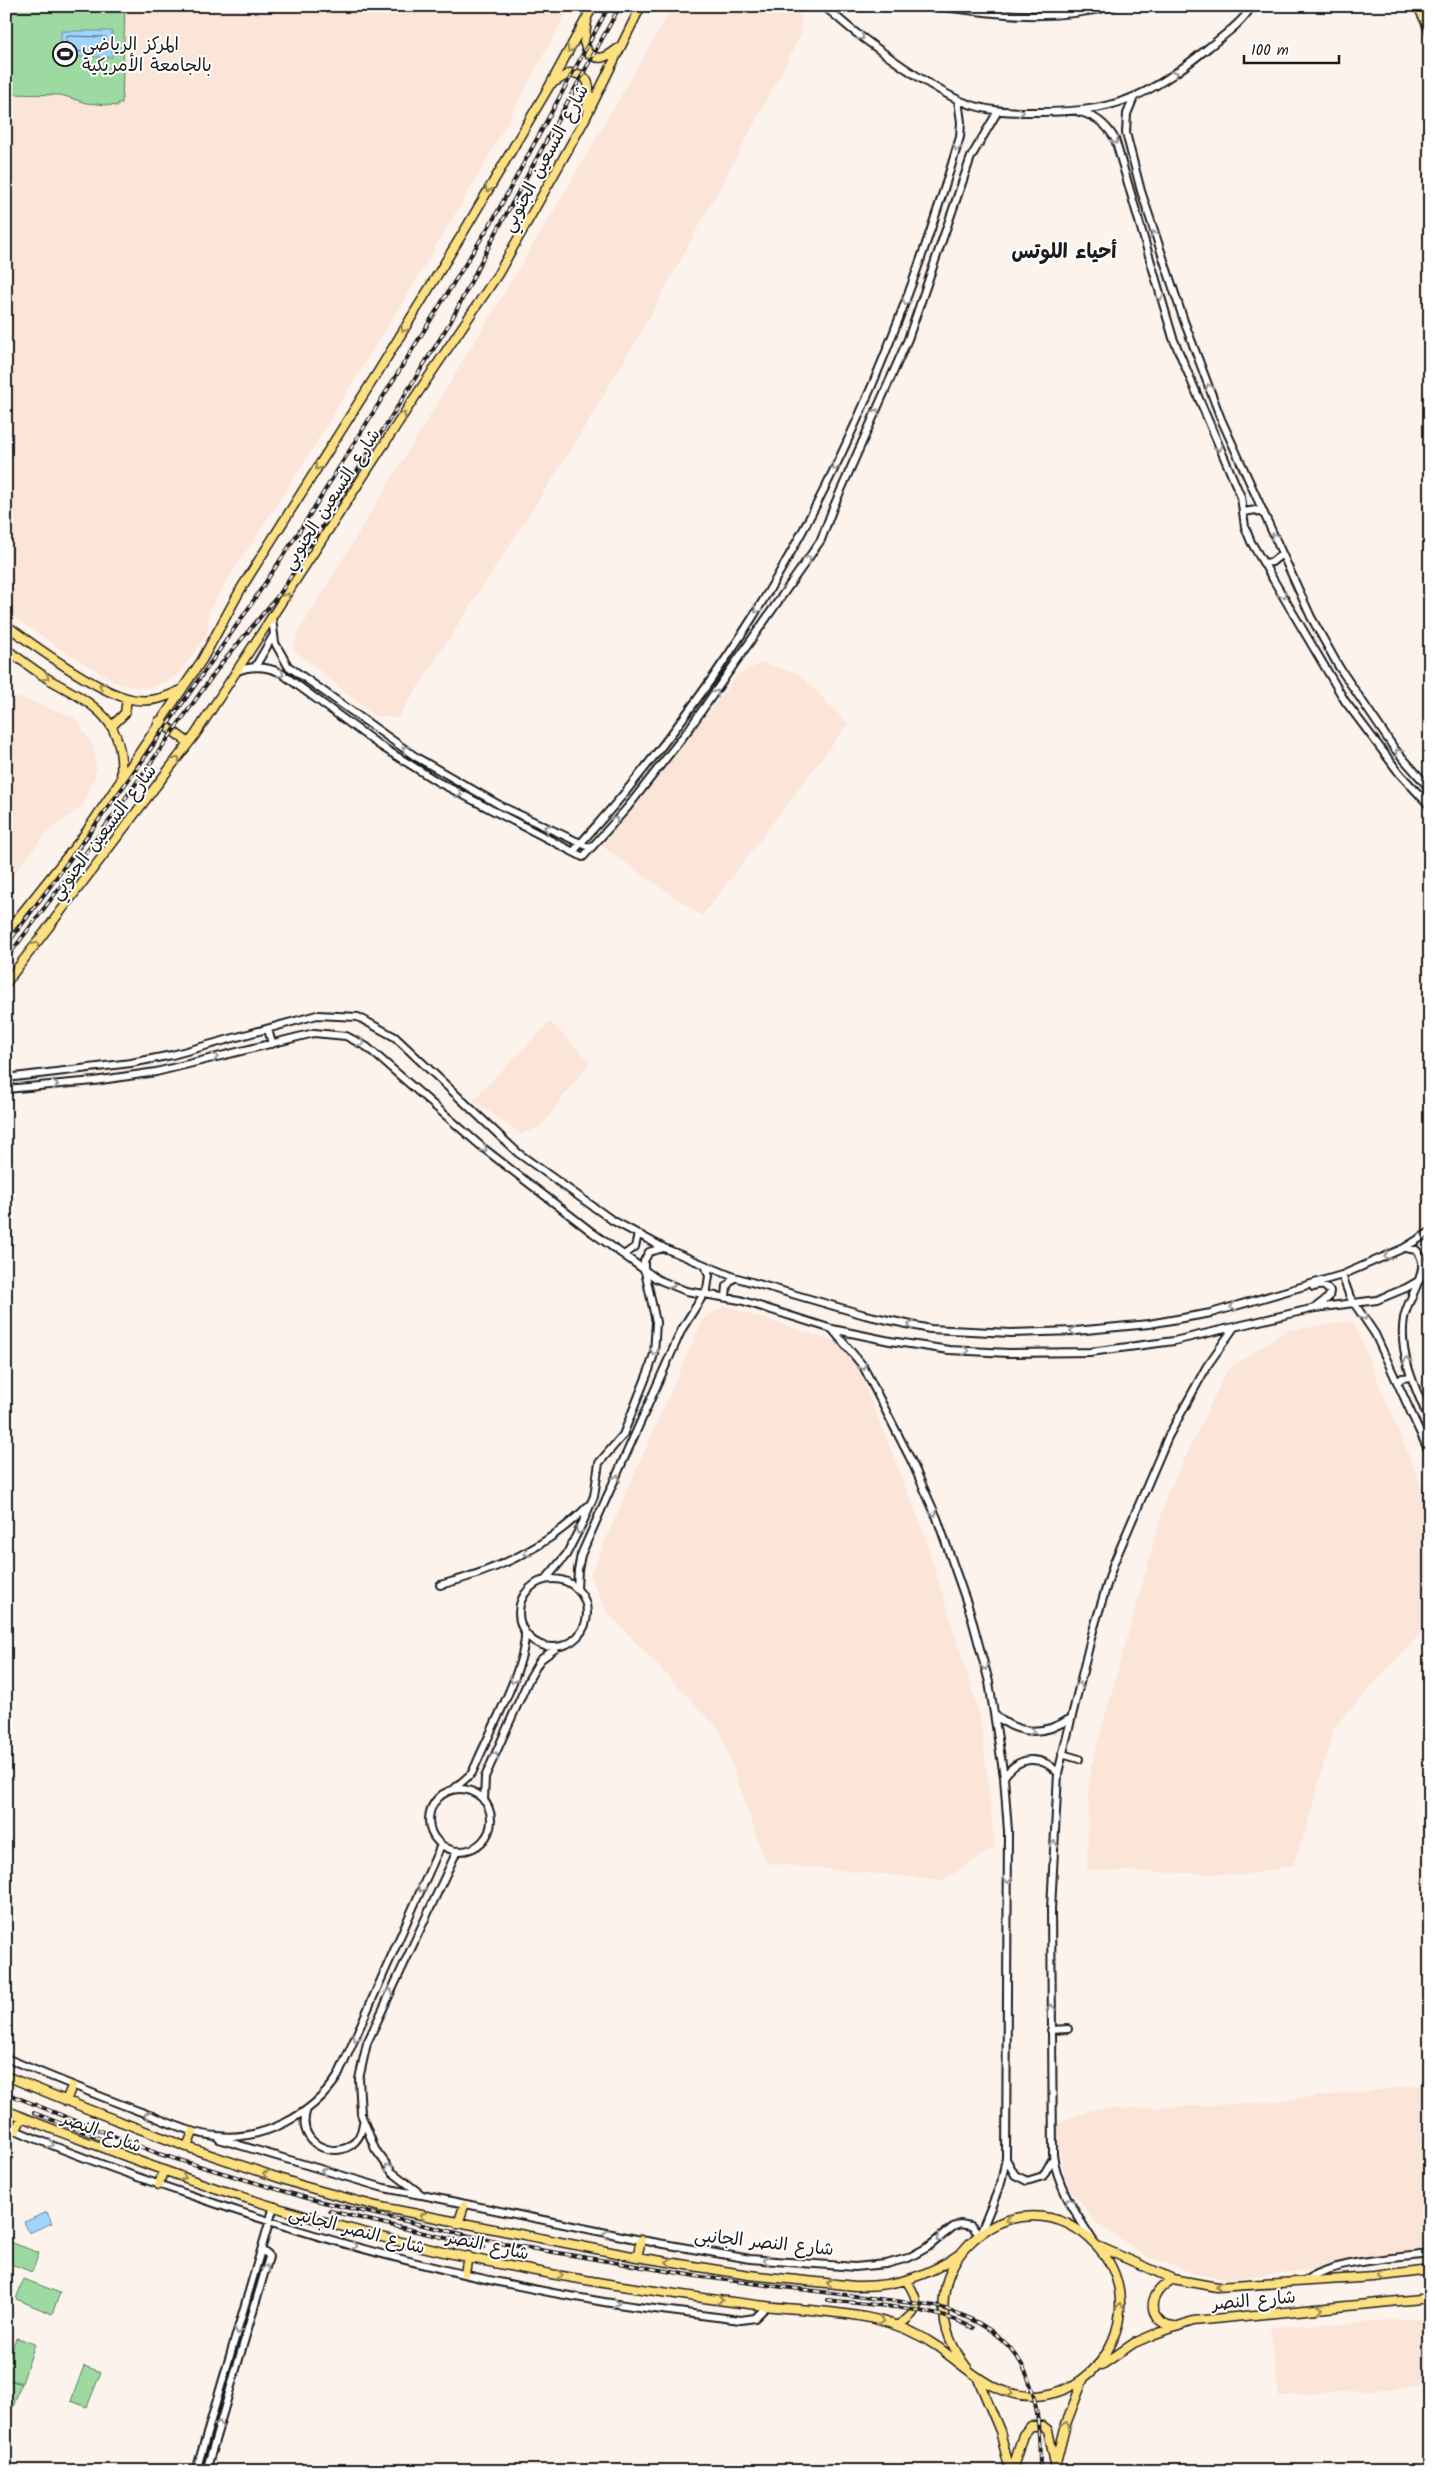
<svg xmlns="http://www.w3.org/2000/svg" width="1436" height="2477" font-family="Kalam,'Playpen Sans Arabic',sans-serif">
<rect width="100%" height="100%" fill="#fdf3ed"/>
<filter id="ink" filterUnits="userSpaceOnUse"><feTurbulence type="fractalNoise" baseFrequency=".02" numOctaves="2"/><feDisplacementMap in="SourceGraphic" scale="10" xChannelSelector="R" yChannelSelector="G"/><feConvolveMatrix kernelMatrix="1 2 1 2 8 2 1 2 1" color-interpolation-filters="sRGB"/></filter>
<g filter="url(#ink)">
<path fill="#fbe4d8" d="M6,6H570L481,170L404,300L304,462L219,593L209,612L208,630L202,641L181,671L168,681L151,687H132L117,683L56,646L6,611Z
M673,6H793L801,17V34L745,141L640,334L569,453L398,718L375,716L293,649L298,633L555,209Z
M762,663L799,674L848,724L702,916L602,846L738,675Z
M6,695L24,699L74,717L94,747L97,769L84,805L47,832L6,884Z
M550,1022L590,1062L541,1126L521,1134L473,1100Z
M725,1306L849,1346L922,1528L981,1719L995,1847L943,1880L766,1863L720,1731L608,1613L590,1576L703,1319Z
M1353,1321L1430,1507V1623L1334,1727L1307,1826L1293,1865L1246,1875L1087,1870L1090,1770L1167,1495L1227,1370L1286,1331Z
M1424,2085L1430,2112V2257L1225,2279L1196,2274L1148,2257L1096,2223L1067,2184L1055,2127L1069,2118L1092,2110L1260,2103Z
M1430,2318V2386L1279,2396L1270,2327Z"/>
<path fill="#9ddaa2" stroke="#5c7b5f" d="M6,6H125L122,103H118V106L86,103L61,95L6,94Z
M8,2241L39,2253L32,2272L6,2262Z
M24,2279L60,2293L52,2314L16,2299Z
M16,2338L35,2344L22,2383L6,2378V2367Z
M84,2366L101,2372L87,2407L71,2401Z
M6,2379L21,2384L8,2422H6Z"/>
<path fill="#9fd4fd" stroke="#6b8aa3" d="M61,31H112V57H61Z
M47,2212L52,2223L29,2233L24,2222Z"/>
<g fill="none" stroke-linecap="round" stroke-linejoin="round">
<path stroke="#506676" stroke-width="1" d="M68,36L106,37L107,51L68,52L66,39Z"/>
<defs>
<path id="minor" d="M823,6C836,15 846,26 859,35C887,56 929,87 961,101C984,111 1007,112 1032,112C1114,113 1145,99 1208,48C1224,35 1241,24 1252,6
M938,6C1000,15 1052,21 1114,6
M1134,97L1127,114L1126,133L1141,191L1184,321L1221,419L1311,617L1339,667L1394,748L1430,789
M1079,112C1096,116 1106,124 1115,139L1173,338L1241,497L1245,527L1251,542L1345,701L1400,774L1430,806
M1244,512L1256,510L1263,514
M1264,563L1272,562L1282,554
M272,618L275,643L288,666L416,757L503,807L591,848
M255,667L273,636
M235,672C251,665 266,666 281,673L379,745L438,782L583,857L627,808L689,729L821,540L833,508L908,339L971,157L998,111
M573,852C591,831 610,811 627,790C671,736 714,679 751,620C845,470 910,306 960,137L961,122L958,100
M268,1029L272,1044
M6,1078L131,1063L172,1055L317,1015L358,1017L395,1037L518,1153L612,1220L664,1248L734,1277L865,1315L930,1329L1011,1333L1075,1331L1149,1324L1211,1313L1342,1275L1404,1248L1430,1232
M6,1089L94,1081L156,1072L314,1033L346,1036L367,1047L482,1147L593,1233L657,1279L686,1291L740,1300L832,1329L890,1341L949,1350L1009,1353L1090,1352L1174,1341L1315,1308L1377,1300L1406,1288L1420,1280L1430,1266
M1406,1248L1416,1250C1434,1267 1407,1298 1404,1318C1398,1354 1416,1390 1430,1422
M624,1255L635,1247L638,1234
M1342,1275L1350,1297L1375,1334L1430,1454
M1313,1287L1323,1285L1330,1291L1329,1297L1316,1307
M726,1297L727,1286L734,1277
M833,1330L863,1366L912,1462L937,1518L970,1612L989,1682L1004,1777L1008,1831L1006,2158L1001,2183L981,2232
M1398,1382L1402,1378L1411,1377
M519 1613a34 34 0 1 1 68 0a34 34 0 1 1-68 0Z
M546,1579L566,1555L583,1522L594,1496L599,1463L623,1435L649,1370L654,1354L656,1322L644,1267V1261L649,1252L663,1248
M440,1585C498,1570 548,1547 590,1504
M577,1588L578,1570L581,1555L682,1329L707,1289L709,1276L705,1265
M995,1715C1019,1736 1045,1735 1071,1718
M1062,1754L1079,1759
M1004,1777C1018,1756 1041,1754 1058,1773
M455,1788L472,1773L477,1762C491,1729 526,1666 525,1633
M429 1820a31 31 0 1 1 62 0a31 31 0 1 1-62 0Z
M484,1801L485,1777L529,1679L540,1660L556,1648
M457,1851L367,2043L359,2079L361,2114L375,2149L392,2172L422,2195L641,2240L750,2259L855,2267L886,2264L908,2258L928,2247L953,2227L960,2224L971,2226L979,2234
M1051,2030L1068,2029
M6,2058C52,2077 98,2096 144,2113C168,2122 192,2134 217,2136C263,2141 313,2115 338,2076L441,1845
M307,2109C291,2152 358,2168 363,2123
M6,2126C67,2153 130,2175 193,2196C326,2242 465,2279 604,2302C649,2309 695,2314 741,2320L755,2318L767,2306
M219,2139L384,2188L421,2195
M1006,2159L1015,2175L1027,2181L1043,2176L1052,2160
M1094,2242C1077,2215 1057,2187 1053,2154L1051,1909L1058,1773L1092,1634L1113,1565L1168,1437L1207,1366L1233,1329
M1303,2282C1333,2260 1393,2259 1430,2254
M196,2471L274,2206
M206,2471L269,2257L268,2254L262,2251"/>
<path id="major" d="M1418,6L1430,31
M587,21L584,42L588,53C599,62 607,57 617,49
M551,84L570,73C592,73 591,91 587,107
M6,625C33,645 99,693 131,699C148,703 163,699 179,691
M6,649C20,659 35,671 50,680C98,706 125,721 121,780
M159,721L189,743
M112,726L125,713L127,698
M6,933L82,838L202,660L242,587L378,372L466,228L550,85L593,6
M6,983L195,735L409,406L498,274L584,121L641,6
M6,2076L90,2110L187,2147L303,2186L376,2206L637,2257L749,2275L855,2286C892,2287 928,2276 958,2255
M66,2101L72,2086
M6,2110C39,2125 74,2137 109,2150C270,2212 439,2257 609,2284C661,2292 713,2300 765,2306C801,2310 839,2311 874,2319C898,2324 919,2334 938,2347C968,2369 994,2397 1034,2396C1109,2393 1148,2301 1097,2246C1020,2163 889,2270 968,2369
M16,2130L22,2117
M187,2147L193,2132
M159,2185L163,2171
M458,2224L464,2206
M1100,2247L1173,2279L1217,2287L1374,2277L1430,2270
M637,2257L641,2240
M465,2273L468,2256
M1173,2279C1167,2283 1159,2288 1156,2295C1147,2309 1158,2325 1174,2326
M898,2325C922,2311 920,2301 906,2280
M1102,2365L1134,2343L1155,2334L1193,2321L1430,2298
M978,2379L1000,2431L1010,2471
M1012,2471L1023,2435L1031,2426H1043L1048,2430L1055,2464
M1054,2471L1066,2424L1083,2380"/>
</defs>
<use href="#minor" stroke="#1c1c1c" stroke-width="10"/>
<use href="#major" stroke="#1c1c1c" stroke-width="11"/>
<use href="#minor" stroke="#fff" stroke-width="6"/>
<use href="#major" stroke="#fde080" stroke-width="8"/>
<defs>
<path id="rail" d="M6,946L140,764L248,609L304,524L494,218L609,6
M6,959L100,834L221,664L281,592L311,545L451,321L492,240L620,6
M6,2093L159,2154L310,2199L505,2244L702,2277L936,2306C1028,2333 1040,2383 1040,2471
M34,2113L101,2139
M330,2211L484,2247
M827,2300C870,2305 936,2307 973,2328"/>
</defs>
<use href="#rail" stroke="#1c1c1c" stroke-width="4"/>
<use href="#rail" stroke="#fff" stroke-width="2" stroke-dasharray="5.5" stroke-linecap="butt"/>
</g>
<defs><path id="oneway-chevron" d="M-2-3.5L2.5 0L-2 3.5" fill="none" stroke-width="1.6" stroke-linecap="round" stroke-linejoin="round" transform="scale(1.25)"/></defs>
<g stroke="#999">
<use href="#oneway-chevron" transform="translate(861 37) rotate(37)"/>
<use href="#oneway-chevron" transform="translate(1175 74) rotate(-36)"/>
<use href="#oneway-chevron" transform="translate(1021 112) rotate(1)"/>
<use href="#oneway-chevron" transform="translate(1115 141) rotate(66)"/>
<use href="#oneway-chevron" transform="translate(957 148) rotate(106)"/>
<use href="#oneway-chevron" transform="translate(1154 234) rotate(-108)"/>
<use href="#oneway-chevron" transform="translate(1160 297) rotate(74)"/>
<use href="#oneway-chevron" transform="translate(906 302) rotate(110)"/>
<use href="#oneway-chevron" transform="translate(1209 387) rotate(-111)"/>
<use href="#oneway-chevron" transform="translate(876 412) rotate(-66)"/>
<use href="#oneway-chevron" transform="translate(1219 448) rotate(66)"/>
<use href="#oneway-chevron" transform="translate(835 467) rotate(116)"/>
<use href="#oneway-chevron" transform="translate(1274 536) rotate(-115)"/>
<use href="#oneway-chevron" transform="translate(808 559) rotate(-51)"/>
<use href="#oneway-chevron" transform="translate(1283 595) rotate(59)"/>
<use href="#oneway-chevron" transform="translate(757 610) rotate(121)"/>
<use href="#oneway-chevron" transform="translate(281 674) rotate(31)"/>
<use href="#oneway-chevron" transform="translate(716 693) rotate(-54)"/>
<use href="#oneway-chevron" transform="translate(405 749) rotate(-146)"/>
<use href="#oneway-chevron" transform="translate(1398 752) rotate(-128)"/>
<use href="#oneway-chevron" transform="translate(459 794) rotate(28)"/>
<use href="#oneway-chevron" transform="translate(615 820) rotate(-49)"/>
<use href="#oneway-chevron" transform="translate(547 828) rotate(-157)"/>
<use href="#oneway-chevron" transform="translate(361 1043) rotate(31)"/>
<use href="#oneway-chevron" transform="translate(215 1057) rotate(-14)"/>
<use href="#oneway-chevron" transform="translate(55 1085) rotate(-6)"/>
<use href="#oneway-chevron" transform="translate(484 1149) rotate(40)"/>
<use href="#oneway-chevron" transform="translate(1387 1256) rotate(157)"/>
<use href="#oneway-chevron" transform="translate(672 1285) rotate(23)"/>
<use href="#oneway-chevron" transform="translate(1233 1307) rotate(164)"/>
<use href="#oneway-chevron" transform="translate(1364 1317) rotate(56)"/>
<use href="#oneway-chevron" transform="translate(911 1325) rotate(-168)"/>
<use href="#oneway-chevron" transform="translate(1073 1331) rotate(177)"/>
<use href="#oneway-chevron" transform="translate(966 1351) rotate(5)"/>
<use href="#oneway-chevron" transform="translate(654 1352) rotate(101)"/>
<use href="#oneway-chevron" transform="translate(1407 1360) rotate(-103)"/>
<use href="#oneway-chevron" transform="translate(863 1367) rotate(60)"/>
<use href="#oneway-chevron" transform="translate(617 1478) rotate(-66)"/>
<use href="#oneway-chevron" transform="translate(934 1513) rotate(67)"/>
<use href="#oneway-chevron" transform="translate(579 1531) rotate(117)"/>
<use href="#oneway-chevron" transform="translate(527 1553) rotate(152)"/>
<use href="#oneway-chevron" transform="translate(985 1667) rotate(77)"/>
<use href="#oneway-chevron" transform="translate(513 1680) rotate(113)"/>
<use href="#oneway-chevron" transform="translate(1079 1685) rotate(-76)"/>
<use href="#oneway-chevron" transform="translate(1032 1731) rotate(3)"/>
<use href="#oneway-chevron" transform="translate(495 1755) rotate(-65)"/>
<use href="#oneway-chevron" transform="translate(1054 1844) rotate(-88)"/>
<use href="#oneway-chevron" transform="translate(1008 1880) rotate(91)"/>
<use href="#oneway-chevron" transform="translate(421 1889) rotate(114)"/>
<use href="#oneway-chevron" transform="translate(390 1992) rotate(-66)"/>
<use href="#oneway-chevron" transform="translate(1051 2007) rotate(-90)"/>
<use href="#oneway-chevron" transform="translate(356 2038) rotate(115)"/>
<use href="#oneway-chevron" transform="translate(147 2115) rotate(-159)"/>
<use href="#oneway-chevron" transform="translate(51 2144) rotate(22)"/>
<use href="#oneway-chevron" transform="translate(388 2167) rotate(-131)"/>
<use href="#oneway-chevron" transform="translate(324 2171) rotate(-164)"/>
<use href="#oneway-chevron" transform="translate(1069 2201) rotate(-117)"/>
<use href="#oneway-chevron" transform="translate(606 2234) rotate(-169)"/>
<use href="#oneway-chevron" transform="translate(939 2239) rotate(142)"/>
<use href="#oneway-chevron" transform="translate(354 2246) rotate(16)"/>
<use href="#oneway-chevron" transform="translate(766 2260) rotate(-176)"/>
<use href="#oneway-chevron" transform="translate(266 2268) rotate(-73)"/>
<use href="#oneway-chevron" transform="translate(616 2303) rotate(8)"/>
<use href="#oneway-chevron" transform="translate(238 2331) rotate(107)"/>
<use href="#oneway-chevron" transform="translate(219 2424) rotate(-73)"/>
</g>
<g stroke="#988853">
<use href="#oneway-chevron" transform="translate(570 49) rotate(119)"/>
<use href="#oneway-chevron" transform="translate(488 189) rotate(120)"/>
<use href="#oneway-chevron" transform="translate(404 329) rotate(121)"/>
<use href="#oneway-chevron" transform="translate(403 415) rotate(-57)"/>
<use href="#oneway-chevron" transform="translate(318 467) rotate(122)"/>
<use href="#oneway-chevron" transform="translate(287 596) rotate(-57)"/>
<use href="#oneway-chevron" transform="translate(46 677) rotate(32)"/>
<use href="#oneway-chevron" transform="translate(102 686) rotate(-150)"/>
<use href="#oneway-chevron" transform="translate(177 760) rotate(-54)"/>
<use href="#oneway-chevron" transform="translate(36 945) rotate(-52)"/>
<use href="#oneway-chevron" transform="translate(266 2174) rotate(-162)"/>
<use href="#oneway-chevron" transform="translate(183 2177) rotate(18)"/>
<use href="#oneway-chevron" transform="translate(423 2216) rotate(-168)"/>
<use href="#oneway-chevron" transform="translate(1009 2220) rotate(166)"/>
<use href="#oneway-chevron" transform="translate(669 2262) rotate(-171)"/>
<use href="#oneway-chevron" transform="translate(560 2275) rotate(10)"/>
<use href="#oneway-chevron" transform="translate(1381 2276) rotate(173)"/>
<use href="#oneway-chevron" transform="translate(830 2283) rotate(-174)"/>
<use href="#oneway-chevron" transform="translate(1219 2286) rotate(-180)"/>
<use href="#oneway-chevron" transform="translate(720 2300) rotate(8)"/>
<use href="#oneway-chevron" transform="translate(1120 2306) rotate(-90)"/>
<use href="#oneway-chevron" transform="translate(1320 2309) rotate(-5)"/>
<use href="#oneway-chevron" transform="translate(881 2321) rotate(15)"/>
<use href="#oneway-chevron" transform="translate(1010 2393) rotate(14)"/>
<use href="#oneway-chevron" transform="translate(1066 2425) rotate(-72)"/>
</g>
</g>
<defs>
<symbol id="stadium-ring" viewBox="-11 -11 22 22"><circle r="9.5" fill="#fff" stroke="#1c1c1c" stroke-width="1.5"/><path d="M0-5a6.5 5 0 1 0 0 10a6.5 5 0 1 0 0-10ZM-3.5-1.8h7v3.6h-7Z" fill="#1c1c1c"/></symbol>
</defs>
<g fill-rule="evenodd">
<use href="#stadium-ring" x="51" y="40" width="28" height="28"/>
</g>
<g text-anchor="middle" stroke-width="4" stroke-linejoin="round" paint-order="stroke">
<g font-size="18" fill="#1c1c1c" stroke="#fff" text-anchor="start">
<text x="82" y="50">المركز الرياضي<tspan x="82" dy="21">بالجامعة الأمريكية</tspan></text>
</g>
<g font-size="18" fill="#1c1c1c" stroke="#fff">
<text transform="translate(545 158) rotate(-62)" y="6">شارع التسعين الجنوبي</text>
<text transform="translate(331 499) rotate(-57)" y="6">شارع التسعين الجنوبي</text>
<text transform="translate(103 832) rotate(-53)" y="6">شارع التسعين الجنوبي</text>
<text transform="translate(102 2132) rotate(21)" y="6">شارع النصر</text>
<text transform="translate(357 2230) rotate(15)" y="6">شارع النصر الجانبى</text>
<text transform="translate(764 2242) rotate(6)" y="6">شارع النصر الجانبى</text>
<text transform="translate(488 2245) rotate(12)" y="6">شارع النصر</text>
<text transform="translate(1254 2300) rotate(-5)" y="6">شارع النصر</text>
</g>
<g font-size="20" font-weight="bold" fill="#1c1c1c" stroke="#fff">
<text x="1064" y="258">أحياء اللوتس</text>
</g>
</g>
<rect width="1436" height="2477" fill="none" stroke="#fff" stroke-width="25"/>
<rect x="12" y="12" width="1411" height="2452" fill="none" stroke="#1c1c1c" stroke-width="2" filter="url(#ink)"/>
<path d="M1244 55v8h95v-8" fill="none" stroke="#1c1c1c" stroke-width="2.5"/>
<text x="1251" y="55" font-size="15" fill="#1c1c1c" stroke="#ffffff" stroke-width="4" paint-order="stroke">100 m</text>
</svg>
